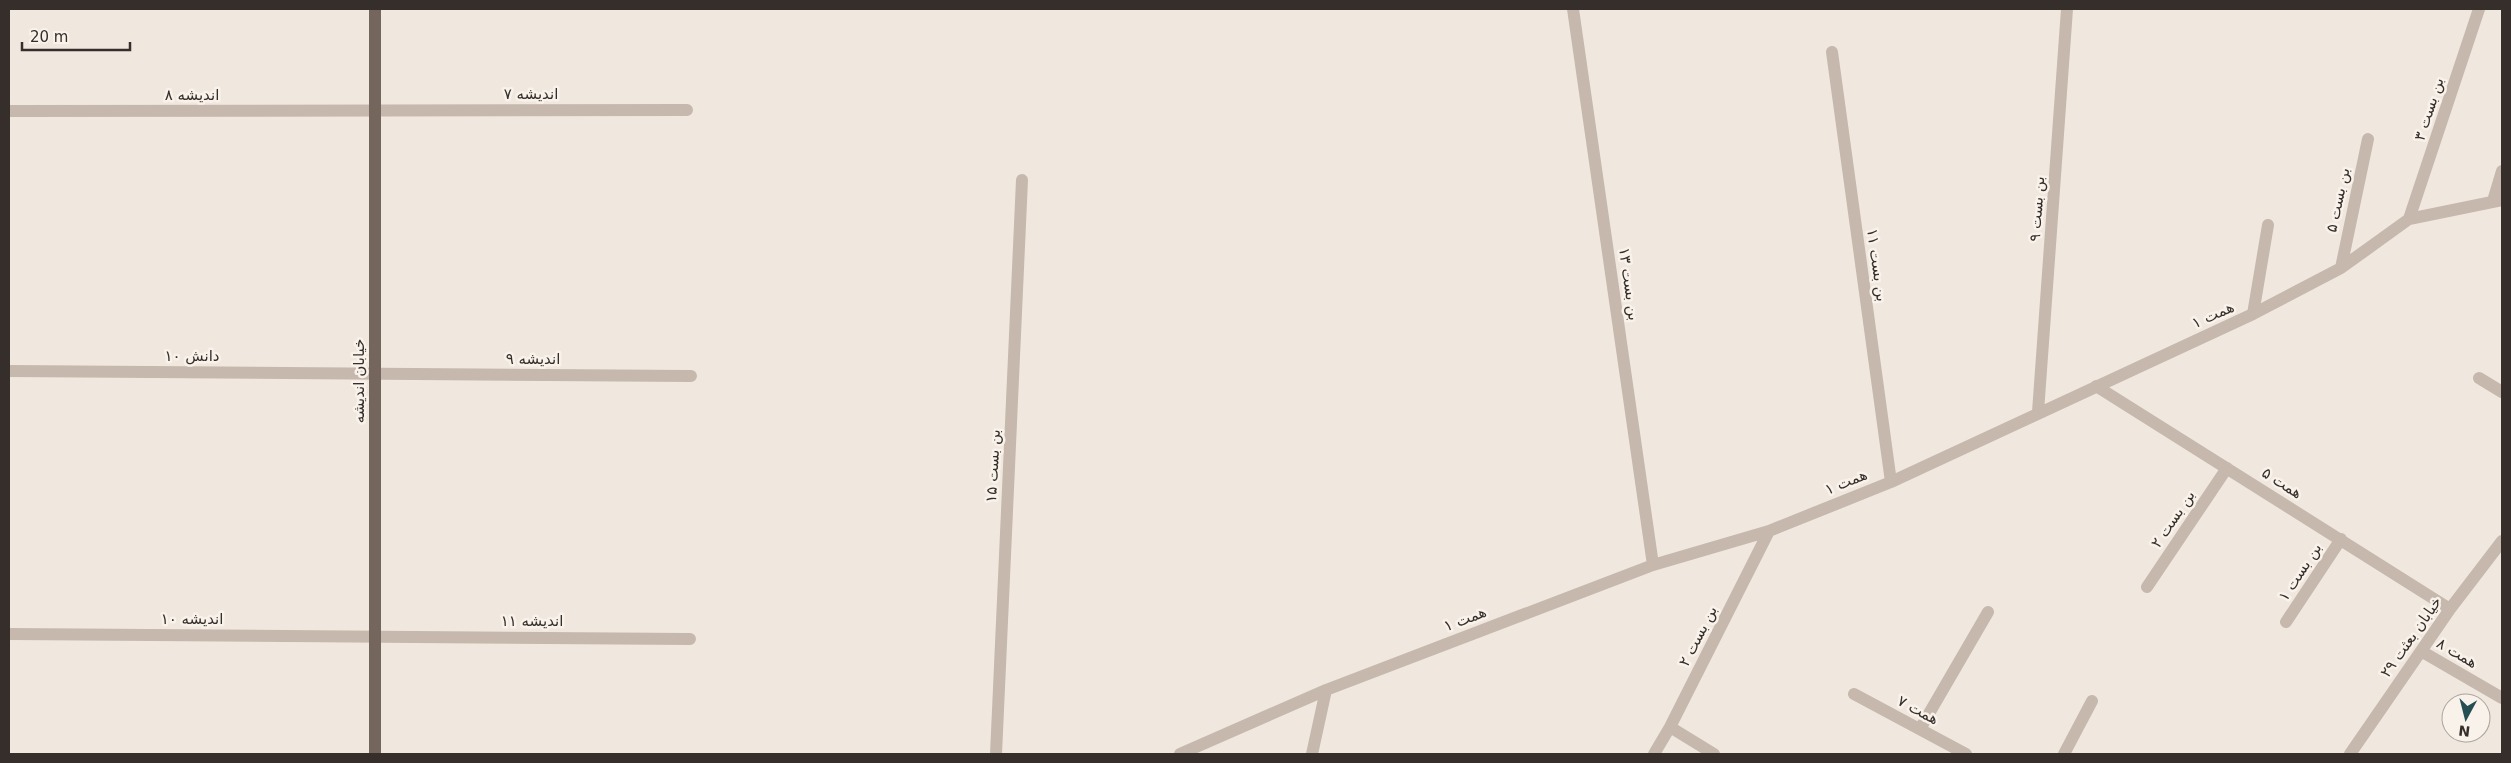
<svg xmlns="http://www.w3.org/2000/svg" width="2511" height="763" font-family="'DejaVu Sans',Cairo,sans-serif">
<rect width="100%" height="100%" fill="#f0e8df"/>
<g fill="none" stroke-linecap="round" stroke-linejoin="round">
<path stroke="#c6b8ac" stroke-width="12" d="M1573,9L1653,565
M1832,52L1891,482
M9,111L687,110
M2493,201L2502,171
M2409,219L2479,9
M2341,268L2368,139
M2253,314L2268,225
M9,371L691,376
M2479,378L2502,392
M2096,386L2450,609
M2038,412L2067,9
M2147,587L2227,468
M2286,622L2341,539
M9,634L690,639
M2421,651L2502,698
M1854,694L1966,754
M1670,727L1714,754
M1920,729L1988,612
M996,754L1022,180
M1180,754L1326,690L1653,565L1769,531L1891,482L2253,314L2341,268L2409,219L2502,200
M1312,754L1326,690
M1654,754L1670,727L1769,531
M2064,754L2092,701
M2350,754L2450,609L2502,541"/>
<path stroke="#75665d" stroke-width="12" d="M375,754V9"/>
</g>
<g text-anchor="middle" stroke-width="5" stroke-linejoin="round" paint-order="stroke">
<g font-size="15" fill="#352e2a" stroke="#f8f2eb">
<text x="531" y="99">اندیشه ۷</text>
<text x="192" y="100">اندیشه ۸</text>
<text transform="translate(2429 109) rotate(-72)" y="5">بن بست ۳</text>
<text transform="translate(2338 200) rotate(-78)" y="5">بن بست ۵</text>
<text transform="translate(2037 209) rotate(-86)" y="5">بن بست ۹</text>
<text transform="translate(1877 265) rotate(82)" y="5">بن بست ۱۱</text>
<text transform="translate(1629 284) rotate(82)" y="5">بن بست ۱۳</text>
<text transform="translate(2213 315) rotate(-24)" y="5">همت ۱</text>
<text x="192" y="361">دانش ۱۰</text>
<text x="533" y="364">اندیشه ۹</text>
<text transform="translate(359 381) rotate(-90)" y="5">خیابان اندیشه</text>
<text transform="translate(993 466) rotate(-87)" y="5">بن بست ۱۵</text>
<text transform="translate(1846 482) rotate(-22)" y="5">همت ۱</text>
<text transform="translate(2282 483) rotate(32)" y="5">همت ۵</text>
<text transform="translate(2173 519) rotate(-56)" y="5">بن بست ۲</text>
<text transform="translate(2300 572) rotate(-57)" y="5">بن بست ۱</text>
<text x="192" y="624">اندیشه ۱۰</text>
<text transform="translate(1465 619) rotate(-21)" y="5">همت ۱</text>
<text x="532" y="626">اندیشه ۱۱</text>
<text transform="translate(1698 636) rotate(-63)" y="5">بن بست ۲</text>
<text transform="translate(2411 637) rotate(-55)" y="5">خیابان بعثت ۲۹</text>
<text transform="translate(2457 653) rotate(30)" y="5">همت ۸</text>
<text transform="translate(1918 710) rotate(28)" y="5">همت ۷</text>
</g>
</g>
<rect width="2511" height="763" fill="none" stroke="#352e2a" stroke-width="20"/>
<g transform="translate(2466 718) rotate(187)"><circle r="24" fill="#f8f2eb" stroke="#aaa49e"/>
<path d="M0-4L9 19L0 12L-9 19Z" fill="#254e52"/>
<text y="-8" font-size="14" font-weight="bold" text-anchor="middle" fill="#352e2a">N</text>
</g>
<path d="M22 42v8h108v-8" fill="none" stroke="#352e2a" stroke-width="2.5"/>
<text x="30" y="42" font-size="15" fill="#352e2a" stroke="#f8f2eb" stroke-width="4" paint-order="stroke">20 m</text>
</svg>
